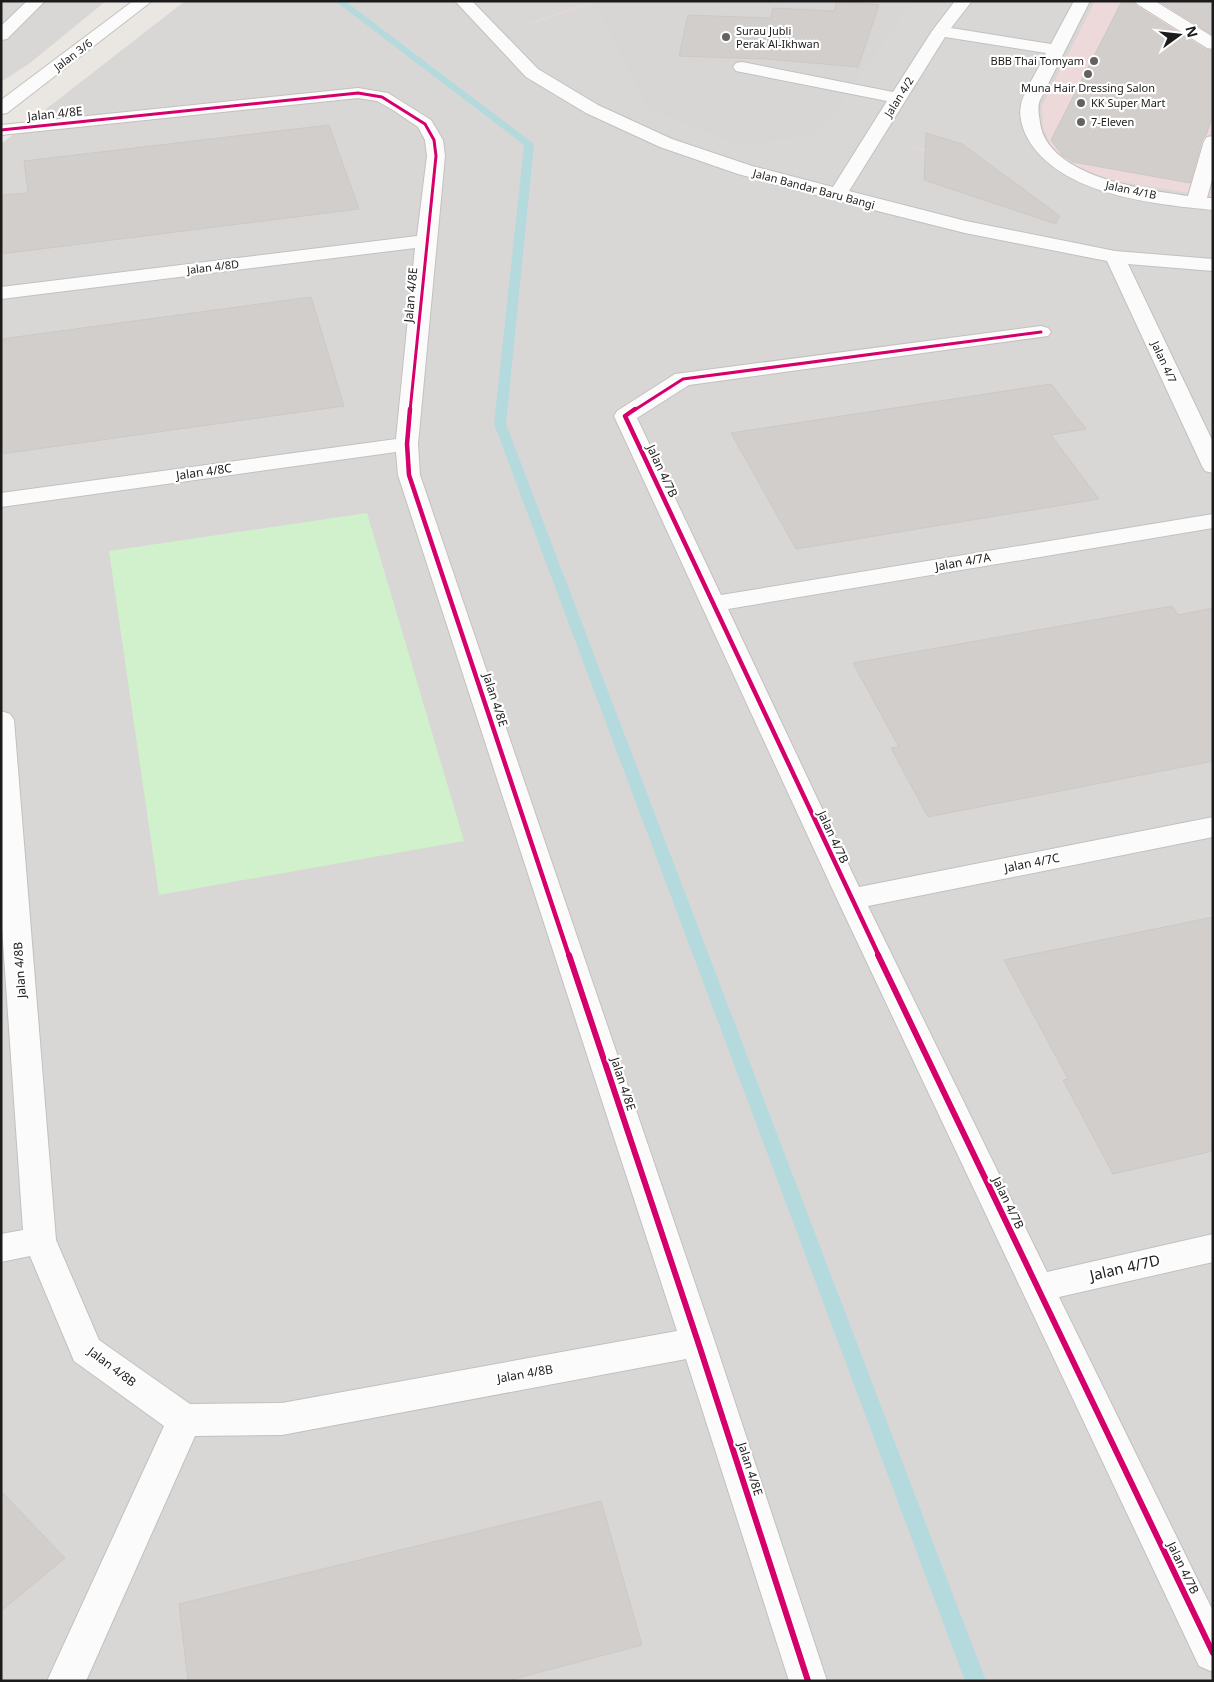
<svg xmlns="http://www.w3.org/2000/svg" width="1214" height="1682" font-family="'Noto Sans',sans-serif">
<rect width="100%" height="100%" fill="#eae7e3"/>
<path fill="#d9d7d5" d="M1,1H106L30,63L1,82Z
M185,1H1213V1681H1V144Z"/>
<path fill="#edd9d9" d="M1095,1H1213V197L1115,181L1077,169L1054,152L1043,128L1042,106Z"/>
<path fill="#d8d6d5" d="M593,1H913L819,134L739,146L648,109Z"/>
<path fill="#d0f1cc" d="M367,513L464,841L159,895L109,551Z"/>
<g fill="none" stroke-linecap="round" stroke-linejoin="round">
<path fill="#b5dade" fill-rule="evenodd" d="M335,1H345L534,144L506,424L986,1681H965L494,424L524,145Z"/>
</g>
<path fill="#d2cecc" stroke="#cdc8c4" d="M837,1L879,5L858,67L766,59L679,56L688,15L771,18L773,8L834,11Z
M1122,1H1133L1136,6L1206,50L1213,51V116L1206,135L1202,140L1190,183L1073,162L1062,155L1051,140Z
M1159,1H1213V35Z
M329,125L359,209L1,254V195L28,193L24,161Z
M926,133L962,144L1060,216L1056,224L924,180Z
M311,297L344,406L1,454V339Z
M1051,384L1086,429L1051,435L1099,499L796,549L731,433Z
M1172,606L1178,615L1213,608V761L928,817L891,748L899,747L853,663Z
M1213,917V1151L1113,1174L1063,1080L1068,1079L1004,960Z
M1,1491L65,1558L1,1611Z
M601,1501L642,1645L507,1681H188L179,1604Z"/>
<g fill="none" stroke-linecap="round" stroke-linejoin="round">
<defs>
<path id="minor" d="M27,1H45L7,39L1,40V26Z
M133,1H152L7,113L1,114V100Z
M455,1H472L538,69L598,105L672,139L752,166L833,187L887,101L736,71L733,67L736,63L742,62L893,92L932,31L955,1H972L951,28L1051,44L1074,1H1090L1040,100C1037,108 1039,115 1040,123C1048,177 1145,190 1188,196L1204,141L1207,137L1213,136V176L1207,198H1213V210C1155,204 1067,196 1031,144C1024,133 1018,118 1021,105C1023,93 1040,66 1046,53L945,37L849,191L966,221L1115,251L1213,259V271L1128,264L1213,442V473L1205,471L1202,466L1107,261L965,233L830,199L738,174L660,147L586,113L526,77Z
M1135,1H1155L1213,37V49L1207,48L1137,4Z
M358,88L388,93L431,120L443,140L445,156L418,444L420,475L715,1342L827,1681H789L686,1359L282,1435L195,1436L86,1681H47L164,1426L74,1361L30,1256L1,1262V1234L23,1230L1,913V711L10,714L14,720L56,1240L99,1340L190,1404L282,1403L677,1331L398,475L396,452L1,507V493L396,439L415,248L1,299V287L417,236L427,156L425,140L418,127L393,110L377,101L358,98L1,135V125Z
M1041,326L1048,328L1051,332L1048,336L689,385L637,418L721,595L1213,514V528L728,609L859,887L1213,817V837L868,906L1047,1272L1213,1234V1262L1059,1297L1213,1611V1672L1199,1666L837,899L614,416L617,411L675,374L683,373Z"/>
</defs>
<use href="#minor" stroke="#c2c1bf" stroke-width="2"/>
<path stroke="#ead7d6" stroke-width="2" stroke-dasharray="2 2" stroke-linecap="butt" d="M532,23L593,2
M911,147L925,150"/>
<use href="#minor" fill="#fcfbfb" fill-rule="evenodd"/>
<defs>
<path id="cycleway-far2" d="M1,130L358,93L382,97L425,124L434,140L436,156L410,411
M633,411L683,379L1041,332"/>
<path id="cycleway-far1" d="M410,409L407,444L409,475L569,956
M635,409L625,416L879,956"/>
<path id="cycleway" d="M569,955L698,1342L808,1681
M878,955L1213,1653"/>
</defs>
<use href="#cycleway-far2" stroke="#fff" stroke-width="5"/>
<use href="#cycleway-far1" stroke="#fff" stroke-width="8"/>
<use href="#cycleway" stroke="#fff" stroke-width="9"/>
<use href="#cycleway-far2" stroke="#d6006c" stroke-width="3"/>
<use href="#cycleway-far1" stroke="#d6006c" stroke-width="4.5"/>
<use href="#cycleway" stroke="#d6006c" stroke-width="6"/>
</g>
<g fill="#636261" stroke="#fff" stroke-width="2">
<circle cx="726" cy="37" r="5"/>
<circle cx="1094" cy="61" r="5"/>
<circle cx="1088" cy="74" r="5"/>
<circle cx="1081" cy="103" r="5"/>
<circle cx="1081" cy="122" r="5"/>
</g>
<g text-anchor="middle" stroke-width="4.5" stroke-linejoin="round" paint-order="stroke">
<g font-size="11" fill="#1b1b1b" stroke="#fff" text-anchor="start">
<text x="736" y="35">Surau Jubli<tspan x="736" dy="13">Perak Al-Ikhwan</tspan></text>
<text x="1084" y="65" text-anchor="end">BBB Thai Tomyam</text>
<text x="1088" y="92" text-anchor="middle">Muna Hair Dressing Salon</text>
<text x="1091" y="107">KK Super Mart</text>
<text x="1091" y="126">7-Eleven</text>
</g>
<g font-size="11" fill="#1b1b1b" stroke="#fff">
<text transform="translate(73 55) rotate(-37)" y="4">Jalan 3/6</text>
<text transform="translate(899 97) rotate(-58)" y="4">Jalan 4/2</text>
<text transform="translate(814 189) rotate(15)" y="4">Jalan Bandar Baru Bangi</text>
<text transform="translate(1131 190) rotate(12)" y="4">Jalan 4/1B</text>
<text transform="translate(213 267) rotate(-7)" y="4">Jalan 4/8D</text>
<text transform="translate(1164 362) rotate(65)" y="4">Jalan 4/7</text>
</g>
<g font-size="12" fill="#1b1b1b" stroke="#fff">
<text transform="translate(55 114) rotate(-6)" y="4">Jalan 4/8E</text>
<text transform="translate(411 295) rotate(-85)" y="4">Jalan 4/8E</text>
<text transform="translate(662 471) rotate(65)" y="4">Jalan 4/7B</text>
<text transform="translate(204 472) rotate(-8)" y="4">Jalan 4/8C</text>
<text transform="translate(963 562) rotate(-10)" y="4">Jalan 4/7A</text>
<text transform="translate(495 700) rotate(72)" y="4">Jalan 4/8E</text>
<text transform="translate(833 837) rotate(65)" y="4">Jalan 4/7B</text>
<text transform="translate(1032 863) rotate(-11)" y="4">Jalan 4/7C</text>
<text transform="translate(20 970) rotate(-94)" y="4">Jalan 4/8B</text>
<text transform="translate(623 1084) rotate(72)" y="4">Jalan 4/8E</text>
<text transform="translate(1008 1203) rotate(64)" y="4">Jalan 4/7B</text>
<text transform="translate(112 1367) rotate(37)" y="4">Jalan 4/8B</text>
<text transform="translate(525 1374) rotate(-10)" y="4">Jalan 4/8B</text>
<text transform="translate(750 1469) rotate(72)" y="4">Jalan 4/8E</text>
<text transform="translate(1183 1568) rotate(64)" y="4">Jalan 4/7B</text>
</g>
<g font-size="15" fill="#1b1b1b" stroke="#fff">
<text transform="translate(1125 1268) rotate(-13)" y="5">Jalan 4/7D</text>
</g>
</g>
<rect width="1214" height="1682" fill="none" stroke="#1b1b1b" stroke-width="5"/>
<g transform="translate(1179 35) rotate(75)" stroke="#ffffff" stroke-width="4" paint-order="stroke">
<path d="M0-4L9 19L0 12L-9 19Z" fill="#1b1b1b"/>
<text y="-8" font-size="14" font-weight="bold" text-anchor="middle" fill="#1b1b1b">N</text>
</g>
</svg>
